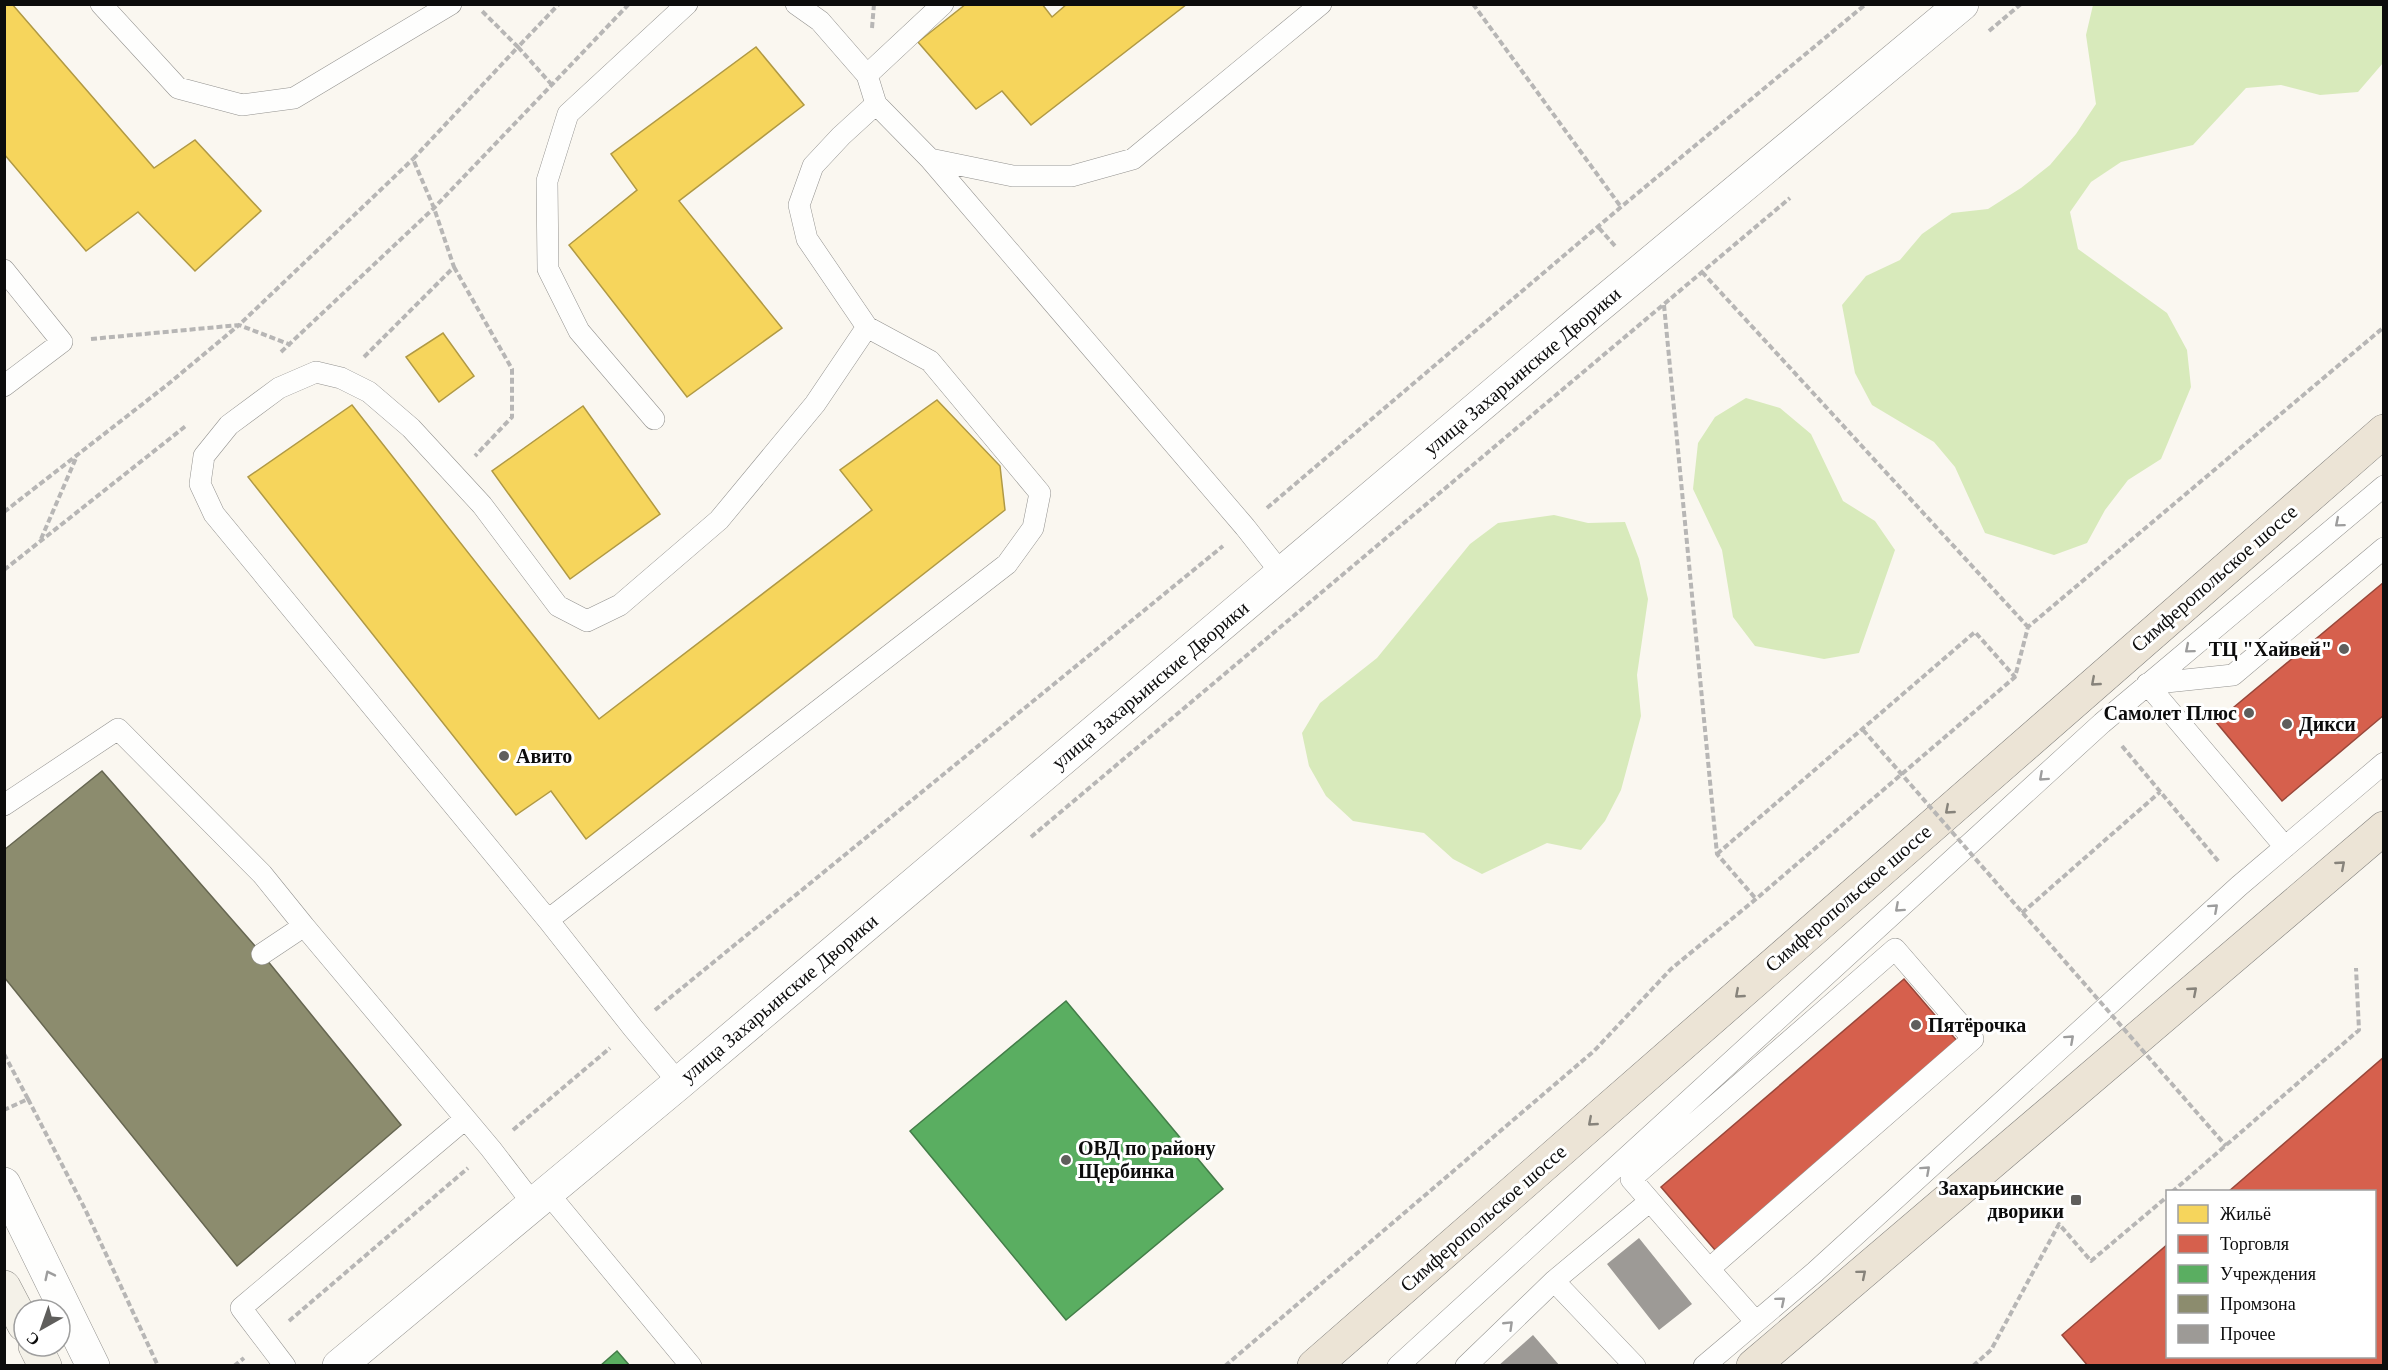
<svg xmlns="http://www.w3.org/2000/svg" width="2388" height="1370" font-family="Georgia,serif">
<rect width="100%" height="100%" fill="#faf7f0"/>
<path fill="#d8eabb" d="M2093,5H2383V63L2358,92L2320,95L2281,85L2246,88L2193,145L2121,162L2091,182L2070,212L2078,249L2167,313L2187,350L2191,387L2161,459L2128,480L2105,510L2087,543L2054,555L1985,533L1955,467L1934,442L1872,405L1855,373L1842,305L1866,276L1900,260L1922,234L1952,213L1988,209L2021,188L2050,165L2076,134L2096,104L2086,35Z
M1746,398L1780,408L1811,434L1843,501L1875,521L1895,550L1859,653L1824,659L1755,646L1733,617L1722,550L1693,489L1698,443L1715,417Z
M1554,515L1588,523L1625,522L1639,559L1648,599L1637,675L1641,716L1621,790L1605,821L1581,850L1547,843L1482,874L1453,859L1424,833L1353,821L1326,796L1309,766L1302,733L1320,703L1377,658L1470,544L1498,523Z"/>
<path fill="#f6d55c" stroke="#b09944" stroke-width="1.5" d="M4,4H12L154,168L195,140L261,211L195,271L138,212L86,251L4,154Z
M966,4H1042L1052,17L1067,4H1187L1031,125L1002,91L976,109L918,42Z
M756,47L804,105L679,201L782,328L687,397L569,245L637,190L611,154Z
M443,333L474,376L439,402L406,357Z
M937,400L1000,466L1005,510L586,839L551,791L516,815L248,477L352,405L599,719L872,510L840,470Z
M583,406L660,514L570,579L492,471Z"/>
<path fill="#d6604d" stroke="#99473a" stroke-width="1.5" d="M2384,582V715L2282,801L2216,722Z
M1904,979L1958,1042L1715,1250L1661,1187Z
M2384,1057V1366H2088L2062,1335L2168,1244V1356H2374V1192H2228Z"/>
<path fill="#5aae61" stroke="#437d48" stroke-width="1.5" d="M1066,1001L1223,1189L1066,1320L910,1131Z
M617,1351L630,1366H600Z"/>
<path fill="#8c8c6e" stroke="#666651" stroke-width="1.5" d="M102,771L262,954L401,1125L237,1266L4,977V850Z"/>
<path fill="#9d9a96" d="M1639,1238L1692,1304L1659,1330L1607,1264Z
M1533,1335L1560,1366H1498Z"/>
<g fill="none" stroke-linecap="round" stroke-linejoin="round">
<defs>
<path id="lane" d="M101,4L178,88L242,105L294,98L451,4
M796,4L820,21L867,75L876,104
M867,75L943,4
M4,270L62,342L4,386
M867,327L815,404L719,520L620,605L587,621L558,606L482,505L411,428L369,392L341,378L316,372L279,388L229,425L204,456L200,484L214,514L548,920L1007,564L1033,528L1040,493L930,361L867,327L807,239L799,205L813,166L841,136L876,104L930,159
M654,419L579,331L548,269L547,181L568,114L687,4
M1282,574L1245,527L930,159L1013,176H1072L1133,159L1321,4
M2147,684L2233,675L2384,548
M2147,684L2285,847
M4,805L118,729L262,874L304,926
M548,920L633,1028L679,1083
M1895,949L1973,1039L1709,1269L1631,1179Z
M262,954L304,926L491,1149L534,1205
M547,1192L691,1366
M1709,1269L1756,1322
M1554,1281L1635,1366
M285,1366L241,1308L465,1119
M1398,1366L2102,723L2384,486
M1466,1366L1554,1281L1650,1201
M1704,1366L1815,1272L2239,886L2384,763"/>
<path id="street" d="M4,1184L93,1366
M339,1366L679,1083L1578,323L1962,4"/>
<path id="secondary" d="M4,1287L24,1325
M35,1346L45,1366"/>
<path id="primary" d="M1314,1366L2384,431
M1753,1366L2384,828"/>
</defs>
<use href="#lane" stroke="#93928f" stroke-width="22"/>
<use href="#street" stroke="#93928f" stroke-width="34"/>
<use href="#secondary" stroke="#8a8885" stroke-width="34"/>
<use href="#primary" stroke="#807f7c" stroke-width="34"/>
<path stroke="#b7b6b5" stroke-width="4" stroke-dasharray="6 3" stroke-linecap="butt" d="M1473,4L1621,207
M872,28L874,4
M1989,31L2021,4
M552,85L518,47L559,4
M1599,228L1615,246
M454,267L512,369V417L475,456
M1702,272L2028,627
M1664,305L1717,854L1756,899
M91,339L239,325L413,159
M281,352L434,208L629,4
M364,357L454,267L434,208L413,159L518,47L481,10
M1267,508L1621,207L1866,4
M4,512L167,385L239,325L291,345
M41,539L76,458
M4,570L187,425
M2122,746L2219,862
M1031,837L1790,198
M1717,854L1975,632L2015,677
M2022,913L2160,792
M655,1010L1223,546
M4,1054L28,1099L4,1110
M28,1099L85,1209L158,1366
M513,1130L610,1048
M2172,1192L2359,1030L2356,968
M289,1321L468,1168
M234,1366L244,1358
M1225,1366L1594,1051L1671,969L1756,899L2015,677L2028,627L2384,327
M1973,1366L1991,1350L2059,1224L2091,1261L2168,1196"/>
<use href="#lane" stroke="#fefefd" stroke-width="21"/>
<use href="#street" stroke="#fefefd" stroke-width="33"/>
<use href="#secondary" stroke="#f4f1e8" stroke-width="33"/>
<use href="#primary" stroke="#ece4d6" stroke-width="33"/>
<path stroke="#b7b6b5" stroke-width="4" stroke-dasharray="6 3" stroke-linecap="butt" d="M1863,730L2226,1146"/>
</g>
<defs><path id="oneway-chevron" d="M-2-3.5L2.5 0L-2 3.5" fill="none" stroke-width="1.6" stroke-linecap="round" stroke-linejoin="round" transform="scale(1.5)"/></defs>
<g stroke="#9d9d9d">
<use href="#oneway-chevron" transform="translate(2339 523) rotate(140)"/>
<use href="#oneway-chevron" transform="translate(2189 649) rotate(140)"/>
<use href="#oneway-chevron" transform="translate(2043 777) rotate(138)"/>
<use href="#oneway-chevron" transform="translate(1899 908) rotate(138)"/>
<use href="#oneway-chevron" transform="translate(2214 908) rotate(-42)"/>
<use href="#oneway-chevron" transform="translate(2070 1039) rotate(-42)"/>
<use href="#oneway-chevron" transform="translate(1926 1170) rotate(-42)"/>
<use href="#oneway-chevron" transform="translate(49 1275) rotate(-116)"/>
<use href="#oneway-chevron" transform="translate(1781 1301) rotate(-40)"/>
<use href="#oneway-chevron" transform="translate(1509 1325) rotate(-44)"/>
</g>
<g stroke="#87837b">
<use href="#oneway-chevron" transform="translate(2095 682) rotate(139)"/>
<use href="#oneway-chevron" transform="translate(1949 810) rotate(139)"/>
<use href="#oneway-chevron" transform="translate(2341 865) rotate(-41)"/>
<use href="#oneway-chevron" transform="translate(2193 991) rotate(-41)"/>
<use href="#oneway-chevron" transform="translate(1739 994) rotate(139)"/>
<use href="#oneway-chevron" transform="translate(1592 1122) rotate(139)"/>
<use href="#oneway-chevron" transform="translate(1862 1274) rotate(-40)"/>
</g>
<g fill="#5f5e5c" stroke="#fff" stroke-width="2">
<circle cx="2344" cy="649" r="6"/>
<circle cx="2249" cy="713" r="6"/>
<circle cx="2287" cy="724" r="6"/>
<circle cx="504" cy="756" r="6"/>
<circle cx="1916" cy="1025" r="6"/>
<circle cx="1066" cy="1160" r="6"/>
<rect x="2070" y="1194" width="12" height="12" rx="3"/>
</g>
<g text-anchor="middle" stroke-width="6" stroke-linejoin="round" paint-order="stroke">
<g font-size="20" fill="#0c0c0c" stroke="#fff">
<text transform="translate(1522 371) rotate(-40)" y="7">улица Захарьинские Дворики</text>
<text transform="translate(2214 578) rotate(-41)" y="7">Симферопольское шоссе</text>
<text transform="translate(1150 685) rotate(-40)" y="7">улица Захарьинские Дворики</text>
<text transform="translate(1848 898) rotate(-41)" y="7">Симферопольское шоссе</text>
<text transform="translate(779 998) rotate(-40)" y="7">улица Захарьинские Дворики</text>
<text transform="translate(1483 1218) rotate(-41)" y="7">Симферопольское шоссе</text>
</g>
<g font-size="20" font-weight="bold" fill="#0c0c0c" stroke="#fff" text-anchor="start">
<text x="2332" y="656" text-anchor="end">ТЦ "Хайвей"</text>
<text x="2237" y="720" text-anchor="end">Самолет Плюс</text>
<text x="2299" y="731">Дикси</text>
<text x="516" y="763">Авито</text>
<text x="1928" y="1032">Пятёрочка</text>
<text x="1078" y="1155">ОВД по району<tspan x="1078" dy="23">Щербинка</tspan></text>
<text x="2064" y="1195" text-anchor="end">Захарьинские<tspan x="2064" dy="23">дворики</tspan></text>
</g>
</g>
<rect width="2388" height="1370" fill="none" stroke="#0c0c0c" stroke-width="12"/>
<rect x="2166" y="1190" width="210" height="168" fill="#ffffff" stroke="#9e9e9e" stroke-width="1.5"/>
<rect x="2178" y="1205" width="30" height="18" fill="#f6d55c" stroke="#9e9e9e" stroke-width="1.5"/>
<text x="2220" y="1220" font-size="18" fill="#0c0c0c">Жильё</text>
<rect x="2178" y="1235" width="30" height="18" fill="#d6604d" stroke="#9e9e9e" stroke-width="1.5"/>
<text x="2220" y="1250" font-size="18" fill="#0c0c0c">Торговля</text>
<rect x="2178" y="1265" width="30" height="18" fill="#5aae61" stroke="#9e9e9e" stroke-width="1.5"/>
<text x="2220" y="1280" font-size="18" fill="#0c0c0c">Учреждения</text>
<rect x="2178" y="1295" width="30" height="18" fill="#8c8c6e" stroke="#9e9e9e" stroke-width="1.5"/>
<text x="2220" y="1310" font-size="18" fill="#0c0c0c">Промзона</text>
<rect x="2178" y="1325" width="30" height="18" fill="#9d9a96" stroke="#9e9e9e" stroke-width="1.5"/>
<text x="2220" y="1340" font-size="18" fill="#0c0c0c">Прочее</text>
<g transform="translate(42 1328) rotate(220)"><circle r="28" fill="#ffffff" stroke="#9e9e9e" stroke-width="1.5"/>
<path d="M0-4.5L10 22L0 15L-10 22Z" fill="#5f5e5c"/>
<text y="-9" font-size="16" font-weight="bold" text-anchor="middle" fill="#0c0c0c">С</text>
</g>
</svg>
